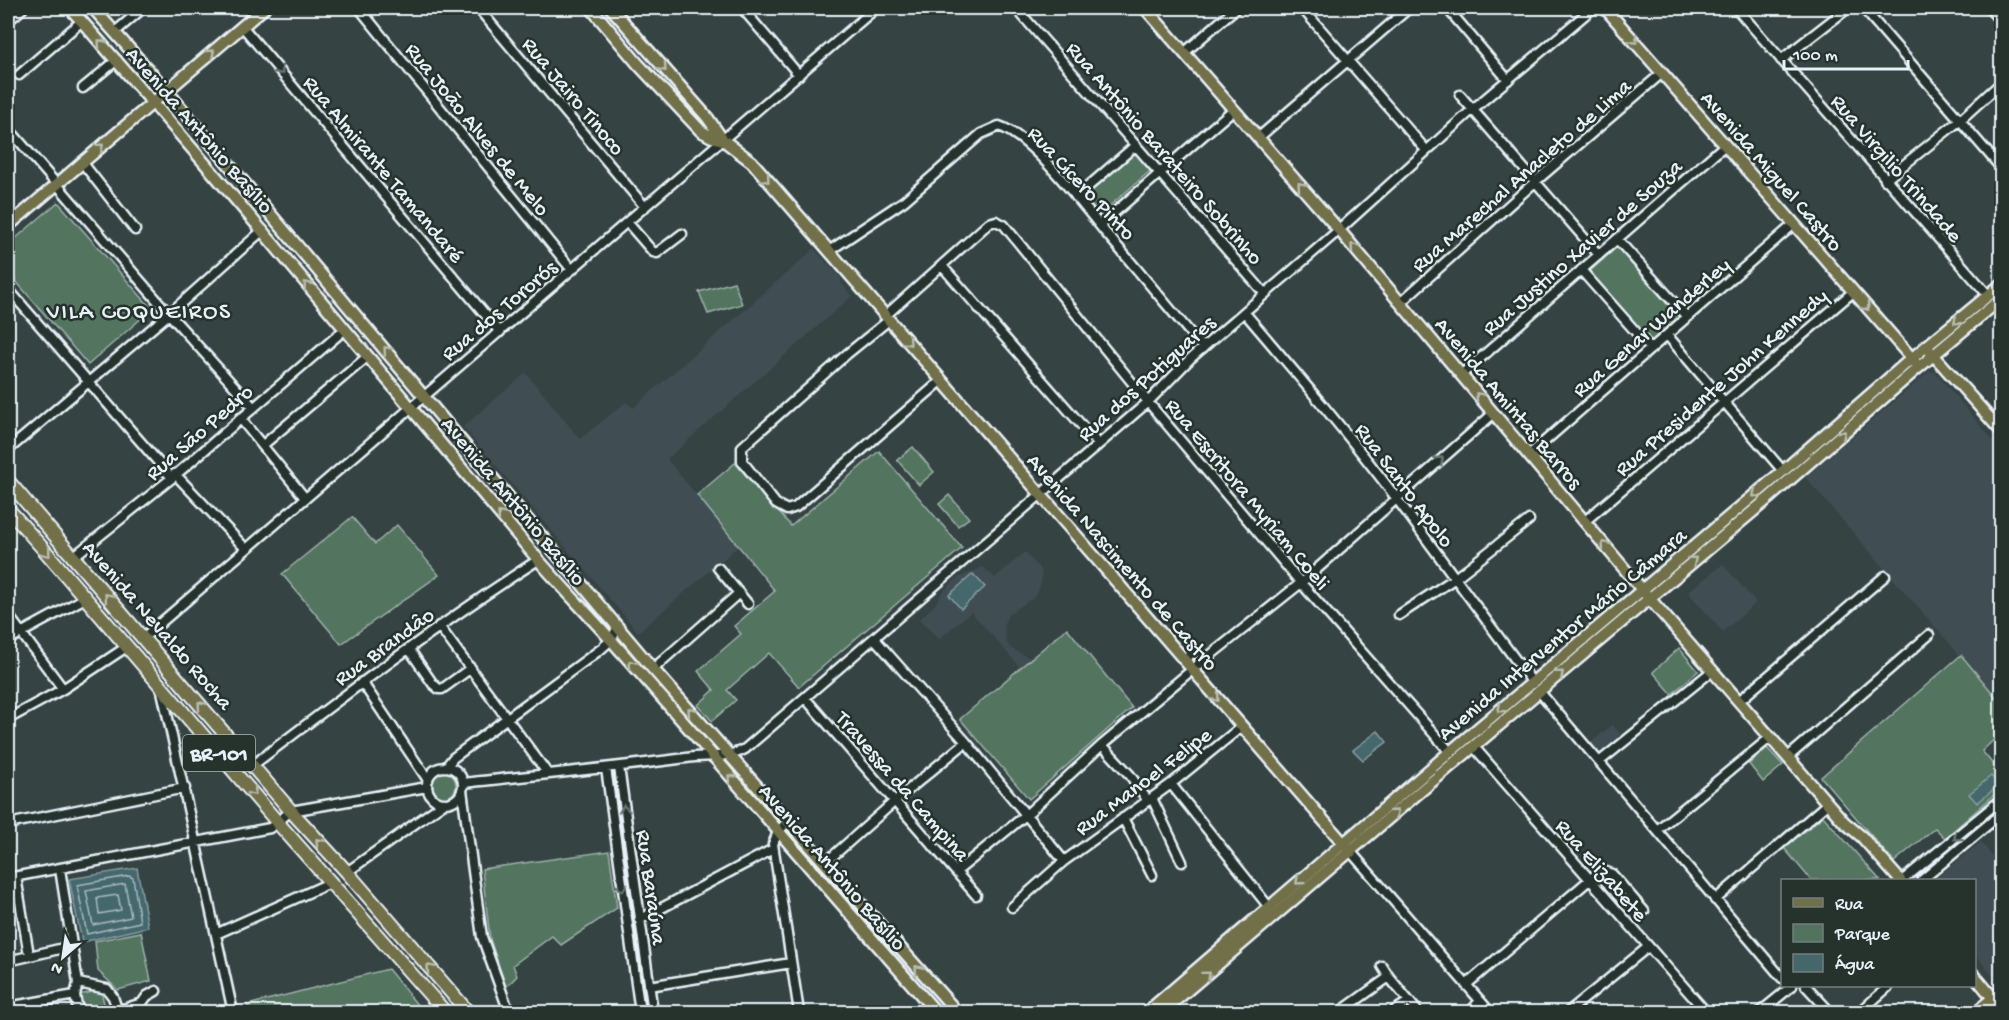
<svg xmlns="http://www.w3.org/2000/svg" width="2009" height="1020" font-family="'Gochi Hand',sans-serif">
<rect width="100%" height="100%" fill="#364343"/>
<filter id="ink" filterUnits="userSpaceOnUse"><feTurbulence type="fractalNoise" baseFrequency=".0167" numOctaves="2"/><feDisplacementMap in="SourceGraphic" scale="12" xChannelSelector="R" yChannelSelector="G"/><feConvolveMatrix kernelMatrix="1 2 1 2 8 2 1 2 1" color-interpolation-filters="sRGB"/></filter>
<g filter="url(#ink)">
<path fill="#414e52" d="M814,249L841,278V283L852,296L667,459L739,546L638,632L463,427L526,373L580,439L626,402L633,408Z
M1930,371L1935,372L2001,450V703L1805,477Z
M1025,552L1042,572L1041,583L1037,593L1032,599L1008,614L1004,624L1006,642L1010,648L1030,658L1020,667L971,612L939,639L919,619L933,607L942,593L956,579L983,567L995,578Z
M1723,564L1756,603L1723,632L1688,592Z
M1612,725L1621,735L1599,753L1591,743Z
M1981,842L2001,868V969L1993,976L1975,954L1974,880H1934Z"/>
<path fill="#52745f" stroke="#9db2ac" stroke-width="1.5" d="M1133,150L1150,171L1097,217L1078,196Z
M58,202L152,309L88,365L8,272V245Z
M1617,247L1681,320L1651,346L1588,273Z
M734,282L742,304L708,314L699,292Z
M913,447L934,472L919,485L897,460Z
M879,451L962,548L799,687L769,653L727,690L736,700L712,721L698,705L714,690L698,671L741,634L734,626L775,591L697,495L735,463L791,526Z
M949,495L969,518L958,526L939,504Z
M352,517L375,544L397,525L439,575L341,644L282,574Z
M1067,628L1132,708L1029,799L960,719Z
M1679,648L1698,671L1672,694L1653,672Z
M1961,655L2001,703V733L1982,751L2001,774V789L1945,838L1935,828L1894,862L1821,777Z
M1767,748L1783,765L1763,782L1749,764Z
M430 785a13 13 0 1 1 26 0a13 13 0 1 1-26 0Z
M1823,816L1880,880H1811L1784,848Z
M609,851L617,908L561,945L552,936L513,965L517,976L506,987L490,939L482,869Z
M141,932L151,981L118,990L98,971L95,941Z
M388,969L423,1012H249L247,1005Z
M101,990L106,1012H83L79,995Z"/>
<path fill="#45676c" stroke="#869ea4" stroke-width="1.5" d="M973,574L985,587L961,609L949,595Z
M1378,731L1387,742L1363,760L1353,750Z
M1991,776L1999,785L1977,803L1969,794Z
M137,868L148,927L82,942L69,879Z"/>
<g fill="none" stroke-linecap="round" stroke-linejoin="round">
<path stroke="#a7bac0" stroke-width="1.5" d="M129,876L133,878L140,922L87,934L77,885Z
M125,884L131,917L93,925L86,891Z
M118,895L121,910L99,914L97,898Z"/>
<defs>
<path id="minor" d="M359,8L572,270
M478,8L645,207
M742,8L799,75
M1016,8L1265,294
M1302,8L1426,150
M1447,8L1508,80
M1736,8L1988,295
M1863,8L2002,169
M8,21L23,8
M242,26L500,332
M115,32L143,8
M1184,53L1236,8
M1781,60L1848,8
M19,75L82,21
M83,88L117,60
M1460,95L1599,255
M8,128L169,314L253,407
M1258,138L1409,8
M82,162L135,230
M1885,180L1959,121L2002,82
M1076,197L1136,145
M627,222L653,252L657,253L682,234
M1100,225L1234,109
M1617,239L1687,317
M829,251L904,201L981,134L999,126C1032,137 1082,204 1105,232C1138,270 1170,309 1203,348
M942,266L1098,444
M1581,270L1651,349
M8,289L172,478
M1401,302L1536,181L1662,73
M1244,312C1296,373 1349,435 1397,499C1442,560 1487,622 1533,683
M885,316L989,223L996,221L1004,225L1148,402L1301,583L1450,752
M889,320L847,354L742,447V461L776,504L787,510L796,507L941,381
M1667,335L1783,471
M1461,375L1725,145
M240,418L305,498
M263,445L367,357
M8,450L169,314L263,230
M1529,455L1794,224
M175,474L246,549
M1584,522L1853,292
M73,557L172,478L344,330
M718,568L748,604
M8,615L63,689
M1399,615L1454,579L1529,520
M439,626L548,774
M143,638L876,8
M874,638L966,742L1064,861
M8,640L85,598
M409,649L433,684L439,689H442L471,668
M1184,660L1192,653
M653,669L739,593
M362,682L428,780
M162,691L233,1012
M1539,691L1782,978
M805,698L976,895
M1739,701L1885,576
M8,719L63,689L128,646
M1102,745L1130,775L1148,801
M1474,747L1706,1012
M1788,757L1929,635
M1599,762L1712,671
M253,765C346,694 440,623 538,560
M446,767L453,758L601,649L611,640L618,627
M619,767L653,1012
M427 785a18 18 0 1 1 36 0a18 18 0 1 1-36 0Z
M606,768L640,1012
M463,783C538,775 612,768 686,758C706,755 727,759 745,749L1148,402L1191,358L1339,230L1473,109L1593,8
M1171,784L1269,907
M462,790L482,937L509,1012
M1152,798L1182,862
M1123,818L1152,875
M1993,820L2002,829
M787,822L778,832L773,844L799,1012
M8,824L185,788
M1657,830L1771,737
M1351,852L1490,1012
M825,863L895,801L966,742
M60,869L78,983L75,995L78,1012
M347,872L444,803
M956,872L1027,814L1102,745L1193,669L1301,583L1494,413
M16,877L28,949
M8,878L270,828L291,811L427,787
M1903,880L2002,799
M1922,880L2002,813
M1715,900L1828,803
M1012,907L1064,861L1171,784L1241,727
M639,920L773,849
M216,934L332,882
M8,961L72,946
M1382,966L1389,977L1418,1012
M78,983L107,989L113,997L118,1012
M1466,985L1601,870L1612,874L1644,911
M649,986L791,963
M1806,986L1830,1012
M1993,998L2002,1008
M8,1007L75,995
M117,1011L142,1003L147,996L156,991
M1340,1012L1389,977
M1393,1012L1408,1002
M1470,1012L1480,1001
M1568,1012L1648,947
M1760,1012L1792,986
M1860,1012L1889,986"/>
<path id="major" d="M70,8C229,188 381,373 536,557C560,585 587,613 612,641C721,764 828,889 936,1012
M93,8L167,91L653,669L957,1012
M591,8L638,64L701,131L712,137L723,140L752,162L1351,852
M611,8L707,117L723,140
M1145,8L1339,230L1649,598L1844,822L1862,837L1900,880
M1605,8L1915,362
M1990,8L2002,21
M8,226L264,8
M1930,351L2002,432
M1974,975L1993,998
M1147,1012L1450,752L1783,471L1911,359L2002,284
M1162,1012L1397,811L1770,497L1912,373L2002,298
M1976,1012L2002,991"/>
<path id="highway" d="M8,481L291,811L347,872L468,1012
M8,509L46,552L278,823L445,1012"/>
</defs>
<use href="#minor" stroke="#e8f1f8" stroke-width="13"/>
<use href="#major" stroke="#e8f1f8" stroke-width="15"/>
<use href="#highway" stroke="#e8f1f8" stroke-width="16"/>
<use href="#minor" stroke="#26332d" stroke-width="8"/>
<use href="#major" stroke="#71704a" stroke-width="10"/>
<use href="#highway" stroke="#71704a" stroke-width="12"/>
</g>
<defs><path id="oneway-chevron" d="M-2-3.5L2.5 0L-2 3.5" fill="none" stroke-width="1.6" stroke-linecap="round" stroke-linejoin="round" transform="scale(1.5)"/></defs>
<g stroke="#b8bdb2">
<use href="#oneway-chevron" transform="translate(1634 40) rotate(49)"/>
<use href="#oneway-chevron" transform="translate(101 43) rotate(-131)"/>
<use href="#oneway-chevron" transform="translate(211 53) rotate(-41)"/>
<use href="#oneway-chevron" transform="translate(663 68) rotate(48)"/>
<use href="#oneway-chevron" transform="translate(100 147) rotate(-40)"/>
<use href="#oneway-chevron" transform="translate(766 179) rotate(49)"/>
<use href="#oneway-chevron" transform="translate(1301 186) rotate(-131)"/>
<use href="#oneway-chevron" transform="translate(1354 247) rotate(-131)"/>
<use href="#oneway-chevron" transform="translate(307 285) rotate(-129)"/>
<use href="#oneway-chevron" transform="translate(1866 307) rotate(49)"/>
<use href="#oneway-chevron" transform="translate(1957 321) rotate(140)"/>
<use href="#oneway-chevron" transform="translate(908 342) rotate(49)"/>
<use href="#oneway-chevron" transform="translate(387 350) rotate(-130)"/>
<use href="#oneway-chevron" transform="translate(1479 396) rotate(-131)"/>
<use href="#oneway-chevron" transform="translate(1842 434) rotate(-41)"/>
<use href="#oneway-chevron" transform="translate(1756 494) rotate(140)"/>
<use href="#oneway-chevron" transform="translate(501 515) rotate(-130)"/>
<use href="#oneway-chevron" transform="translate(1605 545) rotate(-130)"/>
<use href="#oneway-chevron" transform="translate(47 553) rotate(49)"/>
<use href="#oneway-chevron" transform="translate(1693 560) rotate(-40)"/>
<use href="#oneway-chevron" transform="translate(108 597) rotate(-131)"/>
<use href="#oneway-chevron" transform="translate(632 664) rotate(-131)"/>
<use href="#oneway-chevron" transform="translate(1560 674) rotate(-40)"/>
<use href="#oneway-chevron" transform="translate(1216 698) rotate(50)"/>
<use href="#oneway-chevron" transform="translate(201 705) rotate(-131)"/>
<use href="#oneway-chevron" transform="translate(1501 709) rotate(140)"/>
<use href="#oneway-chevron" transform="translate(691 711) rotate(-131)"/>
<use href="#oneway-chevron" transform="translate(731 778) rotate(-132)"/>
<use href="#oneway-chevron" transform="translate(253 792) rotate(50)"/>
<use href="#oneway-chevron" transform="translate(1395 813) rotate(-41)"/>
<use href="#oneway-chevron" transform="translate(319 842) rotate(-132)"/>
<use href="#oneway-chevron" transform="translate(1299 881) rotate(139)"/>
<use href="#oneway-chevron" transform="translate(430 968) rotate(-131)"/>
<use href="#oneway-chevron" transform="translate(918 969) rotate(-131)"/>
<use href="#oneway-chevron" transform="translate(1207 975) rotate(-40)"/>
</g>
<g stroke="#6a7674">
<use href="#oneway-chevron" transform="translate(280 71) rotate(50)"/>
<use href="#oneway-chevron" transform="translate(1440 460) rotate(-41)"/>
<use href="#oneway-chevron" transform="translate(624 809) rotate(-97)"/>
<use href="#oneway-chevron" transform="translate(1957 837) rotate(140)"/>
<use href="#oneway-chevron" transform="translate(622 888) rotate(82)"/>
</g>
</g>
<g text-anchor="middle" stroke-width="5" stroke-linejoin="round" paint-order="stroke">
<rect fill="#26332d" stroke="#aeb8bb" stroke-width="1.5" x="183" y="735" width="72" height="36" rx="4.5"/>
<g font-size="21" font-weight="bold" fill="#e8f1f8">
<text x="219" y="760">BR-101</text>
</g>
<g font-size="22" fill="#e8f1f8" stroke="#26332d">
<text transform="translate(575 95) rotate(50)" y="8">Rua Jairo Tinoco</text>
<text transform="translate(479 128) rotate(51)" y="8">Rua João Alves de Melo</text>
<text transform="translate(201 129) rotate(49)" y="8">Avenida Antônio Basílio</text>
<text transform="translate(1166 152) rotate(49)" y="8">Rua Antônio Barateiro Sobrinho</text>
<text transform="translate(1898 167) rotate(49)" y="8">Rua Virgilio Trindade</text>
<text transform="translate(385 168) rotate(50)" y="8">Rua Almirante Tamandaré</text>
<text transform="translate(1773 170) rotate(49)" y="8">Avenida Miguel Castro</text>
<text transform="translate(1520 174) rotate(-41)" y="8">Rua Marechal Anacleto de Lima</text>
<text transform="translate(1083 182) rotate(47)" y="8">Rua Cícero Pinto</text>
<text transform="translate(1581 246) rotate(-41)" y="8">Rua Justino Xavier de Souza</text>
<text transform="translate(498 309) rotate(-40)" y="8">Rua dos Tororós</text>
<text transform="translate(1650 326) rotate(-41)" y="8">Rua Genar Wanderley</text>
<text transform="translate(1145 377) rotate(-42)" y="8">Rua dos Potiguares</text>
<text transform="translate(1720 381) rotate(-41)" y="8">Rua Presidente John Kennedy</text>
<text transform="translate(1510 402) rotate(50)" y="8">Avenida Amintas Barros</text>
<text transform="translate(198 431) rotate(-41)" y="8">Rua São Pedro</text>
<text transform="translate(1406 484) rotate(53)" y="8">Rua Santo Apolo</text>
<text transform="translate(1249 493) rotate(50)" y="8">Rua Escritora Myriam Coeli</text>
<text transform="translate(515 500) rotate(50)" y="8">Avenida Antônio Basílio</text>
<text transform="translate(1124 561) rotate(49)" y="8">Avenida Nascimento de Castro</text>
<text transform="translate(159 624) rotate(49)" y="8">Avenida Nevaldo Rocha</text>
<text transform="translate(1561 633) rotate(-40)" y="8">Avenida Interventor Mário Câmara</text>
<text transform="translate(383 645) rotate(-36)" y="8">Rua Brandâo</text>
<text transform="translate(1142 780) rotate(-37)" y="8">Rua Manoel Felipe</text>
<text transform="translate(904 785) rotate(49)" y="8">Travessa da Campina</text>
<text transform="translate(834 866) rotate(49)" y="8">Avenida Antônio Basílio</text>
<text transform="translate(1603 869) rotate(49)" y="8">Rua Elizabete</text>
<text transform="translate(653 887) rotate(82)" y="8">Rua Baraúna</text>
</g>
<g font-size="24" letter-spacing="1.5" fill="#e8f1f8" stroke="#26332d">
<text x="139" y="318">VILA COQUEIROS</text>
</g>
</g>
<rect width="2009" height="1020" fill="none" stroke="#26332d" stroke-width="30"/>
<rect x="15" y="15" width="1979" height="990" fill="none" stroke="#e8f1f8" stroke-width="2" filter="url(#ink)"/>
<rect x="1781" y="879" width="195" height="108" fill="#26332d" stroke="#747f7e" stroke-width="1.5"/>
<rect x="1793" y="898" width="30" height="9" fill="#71704a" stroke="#747f7e" stroke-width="1.5"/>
<text x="1835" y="909" font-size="18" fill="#e8f1f8">Rua</text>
<rect x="1793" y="924" width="30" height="18" fill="#52745f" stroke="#747f7e" stroke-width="1.5"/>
<text x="1835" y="939" font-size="18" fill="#e8f1f8">Parque</text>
<rect x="1793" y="954" width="30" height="18" fill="#45676c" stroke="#747f7e" stroke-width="1.5"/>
<text x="1835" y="969" font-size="18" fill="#e8f1f8">Água</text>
<g transform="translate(63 957) rotate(209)" stroke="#26332d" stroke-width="4.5" paint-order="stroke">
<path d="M0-4.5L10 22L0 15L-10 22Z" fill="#e8f1f8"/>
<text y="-9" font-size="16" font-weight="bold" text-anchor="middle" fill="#e8f1f8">N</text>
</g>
<path d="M1784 60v9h124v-9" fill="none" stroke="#e8f1f8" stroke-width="3"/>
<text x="1793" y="60" font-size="18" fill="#e8f1f8" stroke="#26332d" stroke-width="4.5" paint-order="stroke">100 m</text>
</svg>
